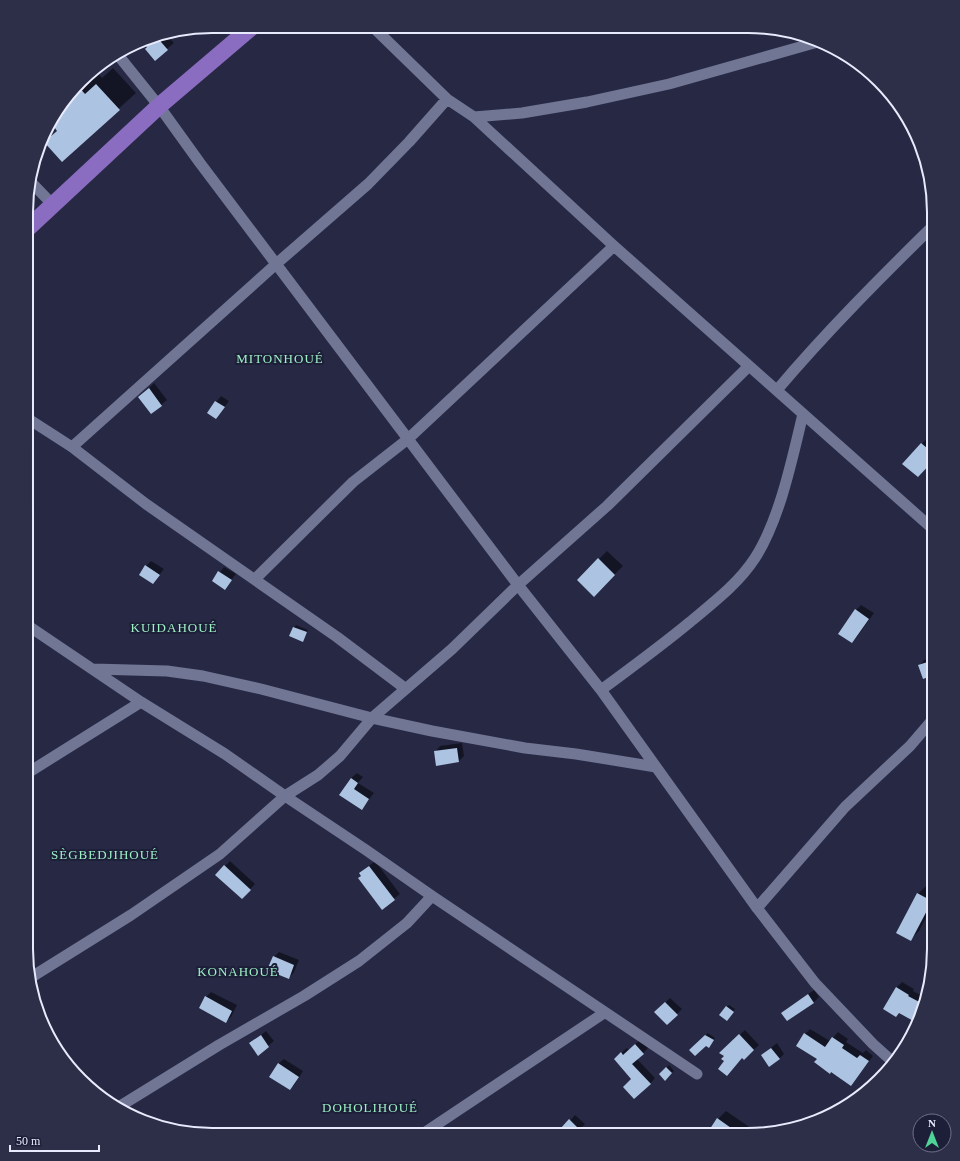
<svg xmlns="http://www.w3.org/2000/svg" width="960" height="1161" font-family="Georgia,serif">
<rect width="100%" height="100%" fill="#272944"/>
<path fill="#0007" d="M166,34L174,43L155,59L141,42L152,36Z
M113,68L136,93L62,160L56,123L51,118L89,72L94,69L102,78Z
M154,383L167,400L151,413L145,392Z
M221,396L229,401L216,418L208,412Z
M927,438L934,444V459L904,464Z
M607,551L623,566L594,595L578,580Z
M151,561L164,569L153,583L146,566Z
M224,567L236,574L225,588L213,581Z
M861,605L874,613L857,637L852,642L856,610Z
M296,625L308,630L303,640L294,628Z
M934,657V674L919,666L924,660Z
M462,743L464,756L458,762L435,752L440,746Z
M357,773L363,777L358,783L374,793L362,808L341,794L351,778Z
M230,861L255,884L242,898L216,875Z
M375,861L400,894L382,908L360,873Z
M926,886L934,890V903L919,931L911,939L918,894Z
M279,952L299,960L294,972L289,978L274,957Z
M902,982L914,989L913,991L926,998L924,1009L918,1022L900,1012L884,1009L897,987Z
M814,990L819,997L814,1002L788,1020L783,1013L788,1008Z
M211,992L237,1005L231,1017L225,1022L206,997Z
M670,998L682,1009L667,1024L656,1012Z
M729,1005L735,1009L729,1018L726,1007Z
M810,1029L830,1041L838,1032L848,1039L846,1042L863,1053L866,1050L873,1056L851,1085L818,1059L805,1034Z
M745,1030L759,1045L744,1059L742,1057L725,1061L726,1056L720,1053Z
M266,1031L274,1041L258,1054L250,1044Z
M708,1033L715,1038L711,1044L690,1050Z
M641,1039L648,1048L637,1059L655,1078L650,1084L633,1079L620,1054L627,1048L629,1050Z
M777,1043L784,1054L779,1059L762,1055Z
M284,1059L303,1071L295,1084L290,1089L278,1064Z
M669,1065L674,1071L665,1079L660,1074Z
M726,1111L748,1126L743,1135H708L718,1119Z
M575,1115L585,1124L575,1135H557Z
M608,1131L615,1135H605Z"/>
<path fill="#acc3e1" d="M155,35L168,50L155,61L145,49L147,47L142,42Z
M96,84L120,110L62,162L44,142L57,131L53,125L55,123L51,119L78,86L85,94Z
M149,388L162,406L151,414L138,397Z
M215,401L225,407L216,419L207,413Z
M921,443L934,454V460L918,477L902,464Z
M598,558L615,575L594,597L577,580Z
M145,565L160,575L153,584L139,575Z
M218,571L232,580L225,590L212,581Z
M855,609L869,619L852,643L838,634Z
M293,627L307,632L303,642L289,636Z
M934,660V675L923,679L918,665Z
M457,748L459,762L436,766L434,751Z
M351,778L358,783L354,789L369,799L362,810L339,795Z
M224,865L251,890L242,899L215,875Z
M369,866L395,900L382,910L358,878L361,876L359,873Z
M917,893L932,901L911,941L896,933Z
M273,956L294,965L289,979L267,970Z
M896,987L909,995L908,996L925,1005L917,1023L899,1013L896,1017L883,1009Z
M808,994L814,1003L787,1021L781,1013Z
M205,996L232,1011L226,1023L199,1008Z
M665,1002L678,1015L667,1025L654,1012Z
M726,1006L734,1012L727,1021L719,1015Z
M804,1033L825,1047L832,1037L844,1045L842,1048L857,1058L860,1055L869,1061L851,1086L831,1072L830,1074L814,1062L817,1059L796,1046Z
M739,1034L754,1050L744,1060L742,1058L727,1076L718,1069L724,1061L721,1059L724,1056L719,1053Z
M261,1035L269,1047L258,1056L249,1043Z
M705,1035L714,1040L709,1048L706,1046L695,1056L689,1050Z
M635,1044L644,1054L632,1064L651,1084L634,1099L623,1087L631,1079L614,1059L621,1052L623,1055Z
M771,1048L780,1059L769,1067L761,1055Z
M278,1063L299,1077L290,1090L269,1077Z
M666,1067L672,1073L665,1081L659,1074Z
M717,1118L741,1135H706Z
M569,1119L580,1130L576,1135H566L560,1129Z"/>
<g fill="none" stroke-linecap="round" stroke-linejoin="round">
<path stroke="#717695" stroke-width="11" d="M372,26L447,99L474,117L522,113L587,102L669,84L814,43
M118,55L159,106L200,163L518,585L601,690L757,908L815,983L873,1044L893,1062
M474,117L614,246L934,530
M30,181L53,205
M777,390C826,332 880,278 934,225
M27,418L72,447L146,504L337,637L406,689
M72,447L275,265L368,184L409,142L447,99
M255,579L353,482L408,439L614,246
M27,625L141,702L225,754L285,796L366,850L432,896L697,1074
M93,669L167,671L203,676L261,689L372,718L432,731L525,748L576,754L656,767
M601,690C631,668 661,646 690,622C714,602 738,584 755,558C780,519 792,459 803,414
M26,774L141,702
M757,908L845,807L910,746L934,718
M30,978L131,915L220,854L285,796L318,775L340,756L372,718L452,649L518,585L607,506L749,366
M117,1108L219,1045L304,996L359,961L407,923L432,896
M421,1135L604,1013"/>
<path stroke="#8a6cc0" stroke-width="17" d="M28,228L159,106L253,26"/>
</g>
<g text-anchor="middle" stroke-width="4" stroke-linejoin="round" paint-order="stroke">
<g font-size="13" letter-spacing="1" fill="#9ef0c5" stroke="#1d1f39">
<text x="280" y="363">MITONHOUÉ</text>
<text x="174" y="632">KUIDAHOUÉ</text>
<text x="105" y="859">SÈGBEDJIHOUÉ</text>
<text x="238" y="976">KONAHOUÉ</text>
<text x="370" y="1112">DOHOLIHOUÉ</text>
</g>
</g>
<path d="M0 0H960V1161H0ZM212 33H748A179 179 0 0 1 927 212V949A179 179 0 0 1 748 1128H212A179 179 0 0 1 33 949V212A179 179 0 0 1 212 33Z" fill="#2d2f49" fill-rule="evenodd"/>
<path fill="none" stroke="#e8ebfd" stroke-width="2" d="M212 33H748A179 179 0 0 1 927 212V949A179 179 0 0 1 748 1128H212A179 179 0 0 1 33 949V212A179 179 0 0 1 212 33Z"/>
<g transform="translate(932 1133)"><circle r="19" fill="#1d1f39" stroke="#6e7187"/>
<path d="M0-3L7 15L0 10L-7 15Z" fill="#4fd399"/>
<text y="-6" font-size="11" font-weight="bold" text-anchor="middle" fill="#e8ebfd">N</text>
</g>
<path d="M10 1145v6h89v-6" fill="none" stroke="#e8ebfd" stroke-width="2"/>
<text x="16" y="1145" font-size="12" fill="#e8ebfd" stroke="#1d1f39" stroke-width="3" paint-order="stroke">50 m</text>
</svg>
